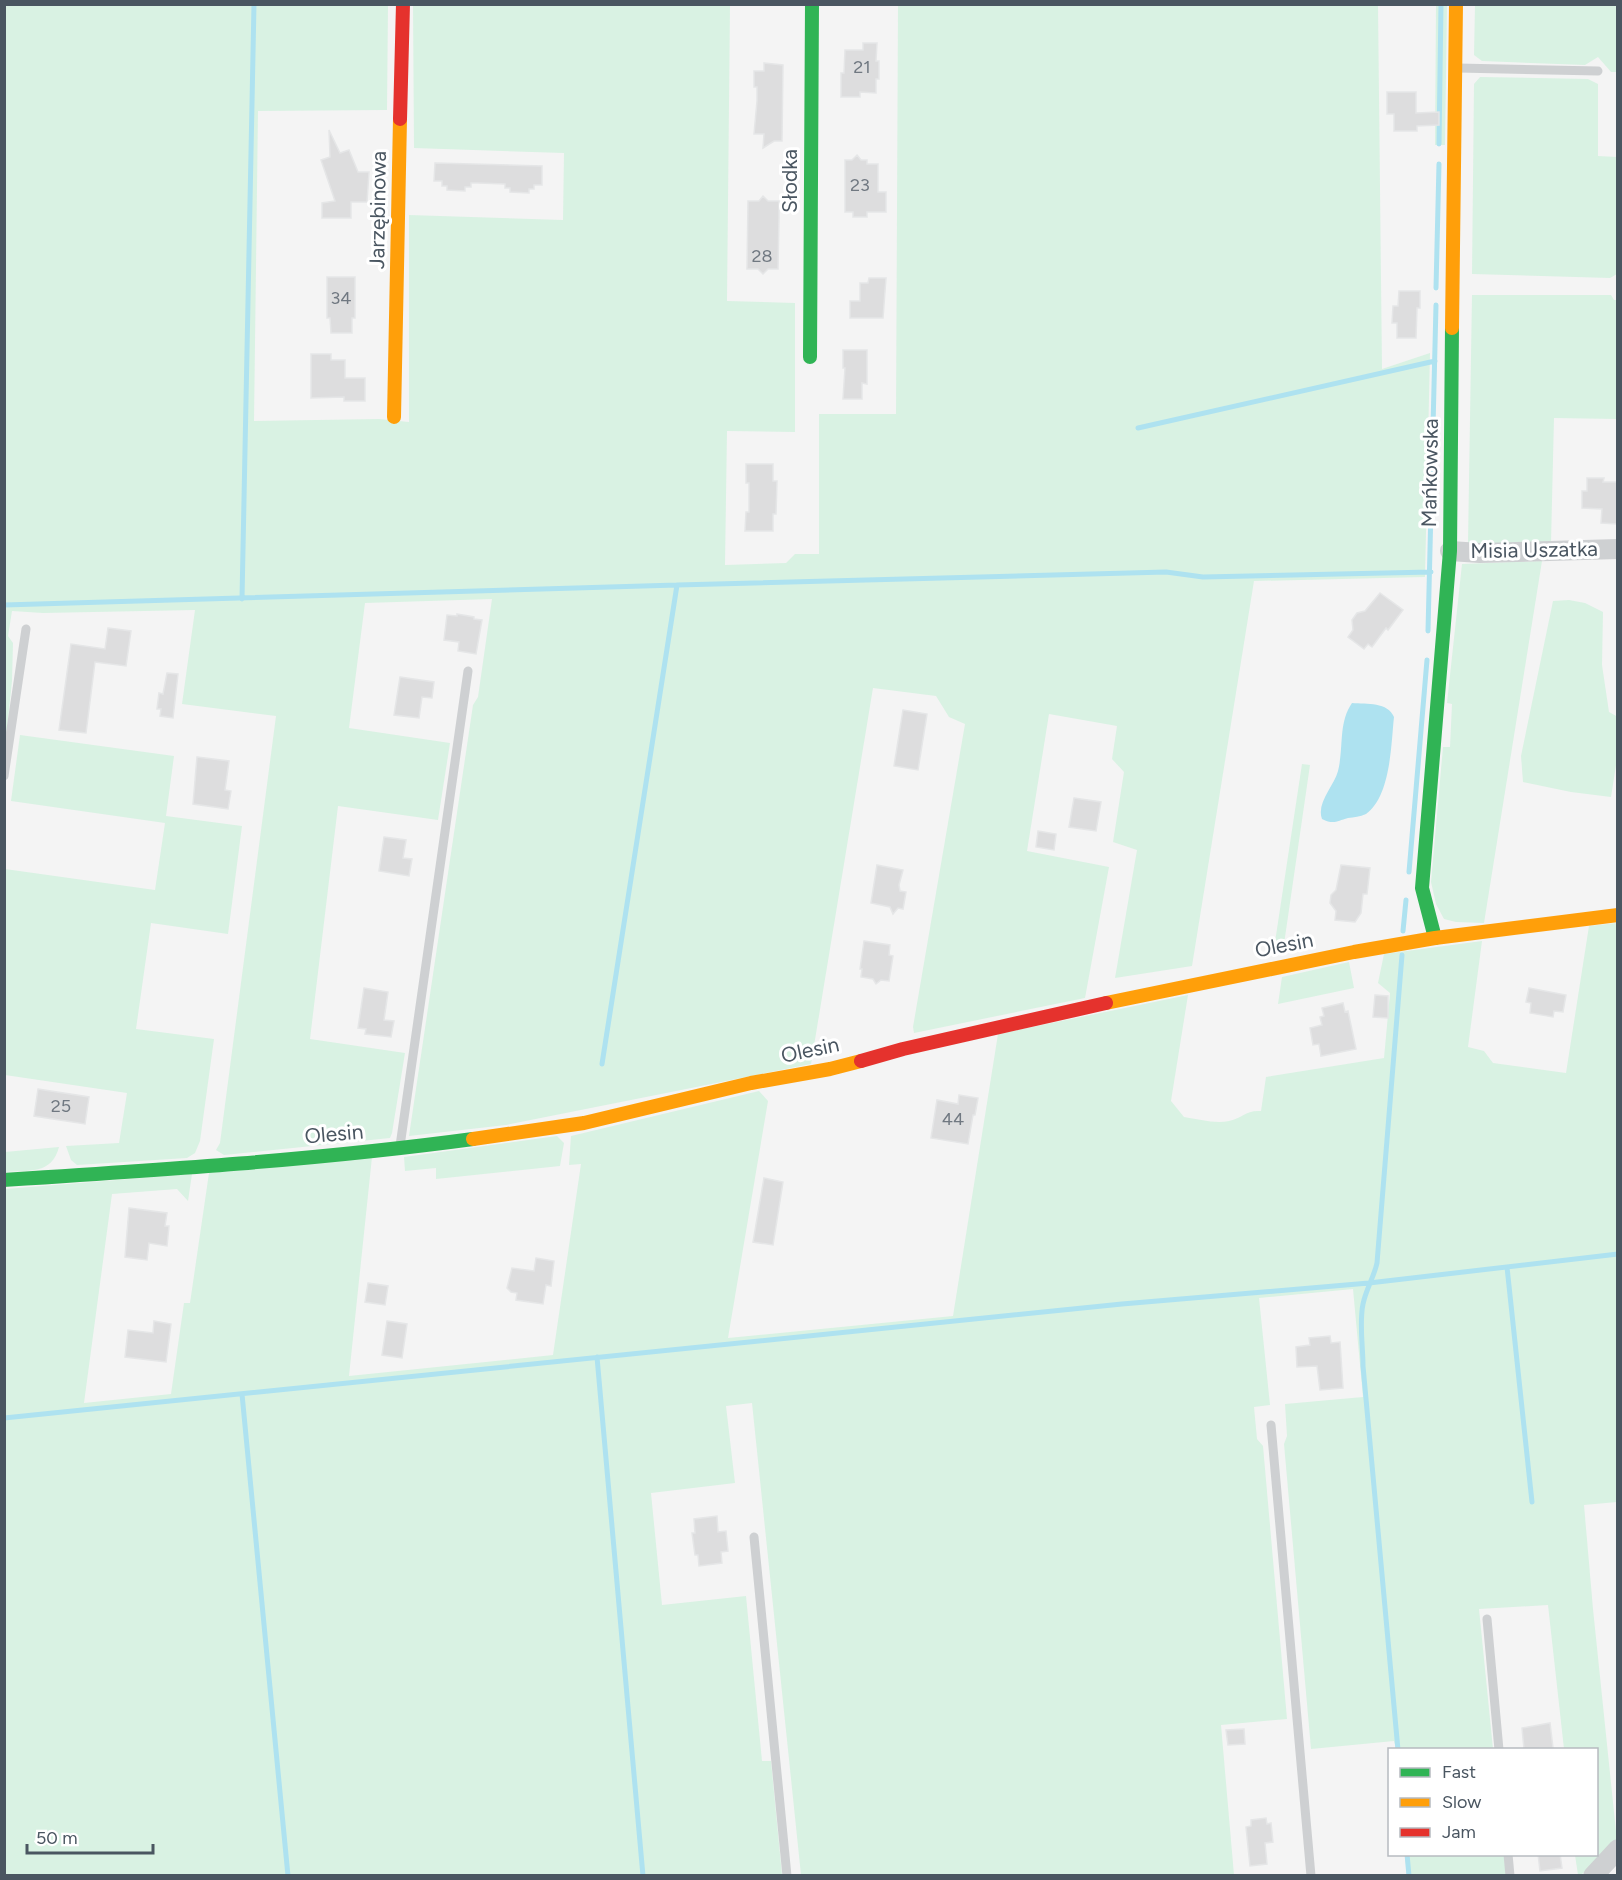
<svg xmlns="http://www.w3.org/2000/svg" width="1622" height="1880" font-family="Figtree,sans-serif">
<rect width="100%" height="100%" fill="#f4f4f4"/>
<path fill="#d9f2e3" d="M272,4L388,6L387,110L258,111L254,421L379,419L409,422V215L563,220L564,153L414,148L413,5H730L727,301L795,303V432L727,431L725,565L786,563L795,554H819V414H896L898,5H1378L1382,369L1430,353L1425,577L1254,581L1192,966L1115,978L1137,850L1113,842L1124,772L1112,759L1117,726L1049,714L1027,851L1109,867L1085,998L914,1033L913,1027L965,724L949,717L936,696L873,688L811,1064L506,1125L409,1136L473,705L478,697L492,599L365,603L349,728L450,743L438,820L338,806L310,1039L405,1053L392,1133L390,1138L224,1155L216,1150L220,1143L276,716L182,704L195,610L43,613L12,611L8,636L13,643L12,681L5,748V5Z
M1436,5H1447L1445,145H1435Z
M1475,5H1617V72H1611L1598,57L1585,65L1482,61L1474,55Z
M1480,77L1588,79L1598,84V156L1617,157V274L1610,278L1472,274L1474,84Z
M1472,295H1611L1614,300H1617V419L1554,418L1551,543H1468Z
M1542,561L1484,923L1456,922L1444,919L1436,904L1431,882L1443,747H1450L1452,704L1447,703L1462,564Z
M1569,600L1585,603L1603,612L1602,665L1609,712L1618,717L1617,759L1611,797L1571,792L1523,782L1521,756L1553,601Z
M20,735L174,756L166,816L242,826L228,934L151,923L136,1029L214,1039L200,1141L195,1153L187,1158L77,1165L71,1160L66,1146L119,1143L127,1093L5,1075V869L155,890L165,823L11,801Z
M1302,764L1310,765L1283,951L1262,954L1275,942Z
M1617,923V1502L1584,1505L1593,1609L1617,1841L1581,1875H1578L1575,1855L1596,1854V1750L1564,1749L1548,1605L1479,1609L1493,1749H1396L1394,1741L1311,1749L1284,1444L1287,1436L1285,1404L1363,1397L1353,1289L1259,1298L1270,1405L1254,1407L1257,1439L1263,1446L1287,1719L1221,1725L1234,1875H801L752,1403L726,1406L735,1483L651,1493L662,1605L746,1596L762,1761H771L782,1875L5,1876V1189L192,1174L188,1201L177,1189L112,1194L84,1403L171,1394L184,1303H190L209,1173L372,1157L349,1376L553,1355L581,1164L569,1165L571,1136L759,1091L768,1101L728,1338L953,1316L998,1034L1188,995L1171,1101L1184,1117C1198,1119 1215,1124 1229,1121C1243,1118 1245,1110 1261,1111L1266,1077L1384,1058L1390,993L1378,983L1384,954L1482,941L1468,1047L1484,1051L1493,1063L1566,1073L1589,926Z
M1349,962L1354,988L1278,1004L1282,977Z
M557,1136L564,1143L560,1166L436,1179V1168L405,1171L404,1157Z
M59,1147C52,1175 28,1170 5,1172V1152Z
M1405,1855H1504L1506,1875H1407Z"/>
<path fill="#aee2f0" d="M1352,703C1367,704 1388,702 1394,717C1391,744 1391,796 1366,814C1360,817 1354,817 1348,818C1337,821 1334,825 1322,819C1316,803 1334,786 1338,771C1344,748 1338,723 1352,703Z"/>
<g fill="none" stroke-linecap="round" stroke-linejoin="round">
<path stroke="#aee2f0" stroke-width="5" d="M1439,144L1441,4
M1436,288L1439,164
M1138,428L1435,361
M242,599L254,4
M4,605L677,585L1166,572L1203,577L1431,572
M1428,631L1436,305
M1409,872L1427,660
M1403,931L1406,900
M602,1064L677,585
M1507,1267L1532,1502
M597,1357L643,1876
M242,1394L288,1876
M4,1418L1122,1304L1369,1283L1618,1254
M1398,1750L1363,1366C1363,1346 1359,1323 1363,1304C1366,1289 1374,1277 1377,1263L1402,955
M1407,1854L1409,1876"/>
</g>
<path fill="#ddddde" stroke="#e5e6e7" stroke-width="1.5" d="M863,43H877L876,61H879V79H876V93L860,92V97H841V73H844L845,50H863Z
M764,63L783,65L782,141H774L763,148L764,134H754L757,101V87H754V71H764Z
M1387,92H1416V113L1439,112V125L1417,126V131H1394V114H1387Z
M329,130L340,153L349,150L358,172H369L367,202H351V218H322V203L335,201L321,160L330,157Z
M857,155L861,160H867V164H878V192H886V212H867V217H853V212H845V160H852Z
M435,163L542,166V185H534V189H529V193L510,192V188H505V184L478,183H471V187H465V191L447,190V186H442V181H434Z
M763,196L768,201H779V217L778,269H768L763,274L758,269H747L748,201H759Z
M327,277H355V318H352V333H331L330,318H327Z
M869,278H886L883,318H850V301H860V283H868Z
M1399,291H1420V308H1417L1416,338H1397V323H1392L1393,306H1398Z
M843,350H867V384L862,383V399H843L845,368H843Z
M311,354H331V360H345V378H365V401H344V397L311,398Z
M746,464H773V481H777L776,514H773V531H745L746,512H749V483H746Z
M1587,478H1604L1603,482H1617V524L1601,523L1602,509L1582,508V491H1587Z
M1380,593L1403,610L1388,630L1386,628L1372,647L1368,644L1364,649L1348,637L1353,630L1352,620L1357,613L1365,611Z
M457,614L474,617V619L482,620L476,654L458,651L459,642L444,640L447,615L457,616Z
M108,628L131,631L126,666L95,662L86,733L59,730L71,644L105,649Z
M167,673L178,674L173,718L160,716L161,709H157L159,693L163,694Z
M400,677L434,682L432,698L422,697L419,718L394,715Z
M903,710L927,714L918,770L894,766Z
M197,757L229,761L225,790L231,791L228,809L193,804Z
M1074,798L1101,802L1096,831L1069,827Z
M1038,831L1056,834L1054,850L1036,847Z
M384,837L406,840L403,858L412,859L409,876L379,871Z
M877,865L903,870L899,885L900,891L906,892L903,909L898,908L893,914L890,907L871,903Z
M1341,865L1370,868L1367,894H1363L1361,913L1355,922L1335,920L1336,911L1330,903L1331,895L1336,890Z
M864,941L890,945L889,955L893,956L889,981L881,980L876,984L873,979L861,977L862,969H860Z
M364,988L388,992L384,1020L394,1021L391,1037L365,1034L366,1029L358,1028Z
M1529,988L1566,995L1563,1012L1554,1011L1553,1017L1530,1013L1531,1003L1526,1002Z
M1375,995L1388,996V1018L1373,1017Z
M1343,1003L1345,1012L1348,1011L1356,1049L1321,1056L1319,1044L1313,1045L1310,1028L1322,1025L1320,1017L1324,1016L1322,1008Z
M38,1089L89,1097L85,1124L34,1116Z
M959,1095L978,1098L975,1115H973L968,1144L931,1138L937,1100L958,1104Z
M764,1178L783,1182L773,1245L753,1242Z
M129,1208L167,1213L165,1226H169L167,1246L149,1243L147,1260L125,1257Z
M536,1258L554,1261L551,1286L546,1285L543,1304L516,1300L517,1293L511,1292L507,1288L512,1268L534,1271Z
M368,1283L388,1286L385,1305L365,1302Z
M154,1321L171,1324L166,1362L125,1357L128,1330L153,1333Z
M387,1321L407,1324L402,1358L382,1355Z
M1330,1336L1331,1343L1340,1342L1343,1388L1320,1390L1317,1366L1297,1367L1296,1347L1310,1345L1309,1338Z
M717,1516L718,1532L726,1531L728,1551L721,1552L722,1563L699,1566L698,1555H695L692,1533H695L694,1519Z
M1550,1723L1553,1748L1524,1749L1522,1728Z
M1244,1729L1245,1744L1228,1745L1226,1730Z
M1266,1818L1267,1824L1271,1823L1273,1842L1265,1843L1267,1864L1250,1866L1246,1827L1251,1826V1820Z
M1538,1854H1560L1562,1868L1540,1871Z"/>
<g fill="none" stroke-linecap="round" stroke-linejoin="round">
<path stroke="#ced0d2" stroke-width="9" d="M1458,68L1598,71
M4,776L26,629
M400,1146L468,671
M1271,1425L1311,1876
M754,1537L787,1876
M1487,1619L1499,1750
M1508,1854L1510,1876"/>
<path stroke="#ced0d2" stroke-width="20" d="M1450,551L1480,553L1618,549
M1593,1876L1618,1849"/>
<path stroke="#30b455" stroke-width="14" d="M810,357L812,4
M1435,938L1422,888L1450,551L1452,328
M4,1180C160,1170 317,1160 473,1139"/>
<path stroke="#ff9f0a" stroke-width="14" d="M1452,328L1456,4
M394,417L400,119
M1106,1003L1354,952L1435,938L1618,915
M473,1139L584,1123L751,1083L830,1069L861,1061"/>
<path stroke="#e5322d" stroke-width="14" d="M400,119L403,4
M861,1061L903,1049L1106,1003"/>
</g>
<g text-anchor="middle" stroke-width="6" stroke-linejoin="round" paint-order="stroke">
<g font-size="18" fill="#707881">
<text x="862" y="73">21</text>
<text x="860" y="191">23</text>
<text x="762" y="262">28</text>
<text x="341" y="304">34</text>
<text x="61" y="1112">25</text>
<text x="953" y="1125">44</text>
</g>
<g font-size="21" fill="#4a5661" stroke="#fff">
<text transform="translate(790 181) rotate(-90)" y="7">Słodka</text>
<text transform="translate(378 210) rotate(-89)" y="7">Jarzębinowa</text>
<text transform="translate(1430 473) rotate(-89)" y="7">Mańkowska</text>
<text transform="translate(1534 550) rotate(-1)" y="7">Misia Uszatka</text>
<text transform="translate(1284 945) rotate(-11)" y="7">Olesin</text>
<text transform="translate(810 1050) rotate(-12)" y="7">Olesin</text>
<text transform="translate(334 1134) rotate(-5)" y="7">Olesin</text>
</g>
</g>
<rect width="1622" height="1880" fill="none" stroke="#4a5661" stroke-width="12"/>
<rect x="1388" y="1748" width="210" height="108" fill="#ffffff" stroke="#b7bbc0" stroke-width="1.5"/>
<rect x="1400" y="1768" width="30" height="9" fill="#30b455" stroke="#b7bbc0" stroke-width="1.5"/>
<text x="1442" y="1778" font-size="18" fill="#4a5661">Fast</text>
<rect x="1400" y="1798" width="30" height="9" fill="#ff9f0a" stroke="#b7bbc0" stroke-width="1.5"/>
<text x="1442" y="1808" font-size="18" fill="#4a5661">Slow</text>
<rect x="1400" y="1828" width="30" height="9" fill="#e5322d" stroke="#b7bbc0" stroke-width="1.5"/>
<text x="1442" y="1838" font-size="18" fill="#4a5661">Jam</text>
<path d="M27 1844v9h126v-9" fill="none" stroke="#4a5661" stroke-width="3"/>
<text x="36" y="1844" font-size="18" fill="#4a5661" stroke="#ffffff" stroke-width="4.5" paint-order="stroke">50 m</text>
</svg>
